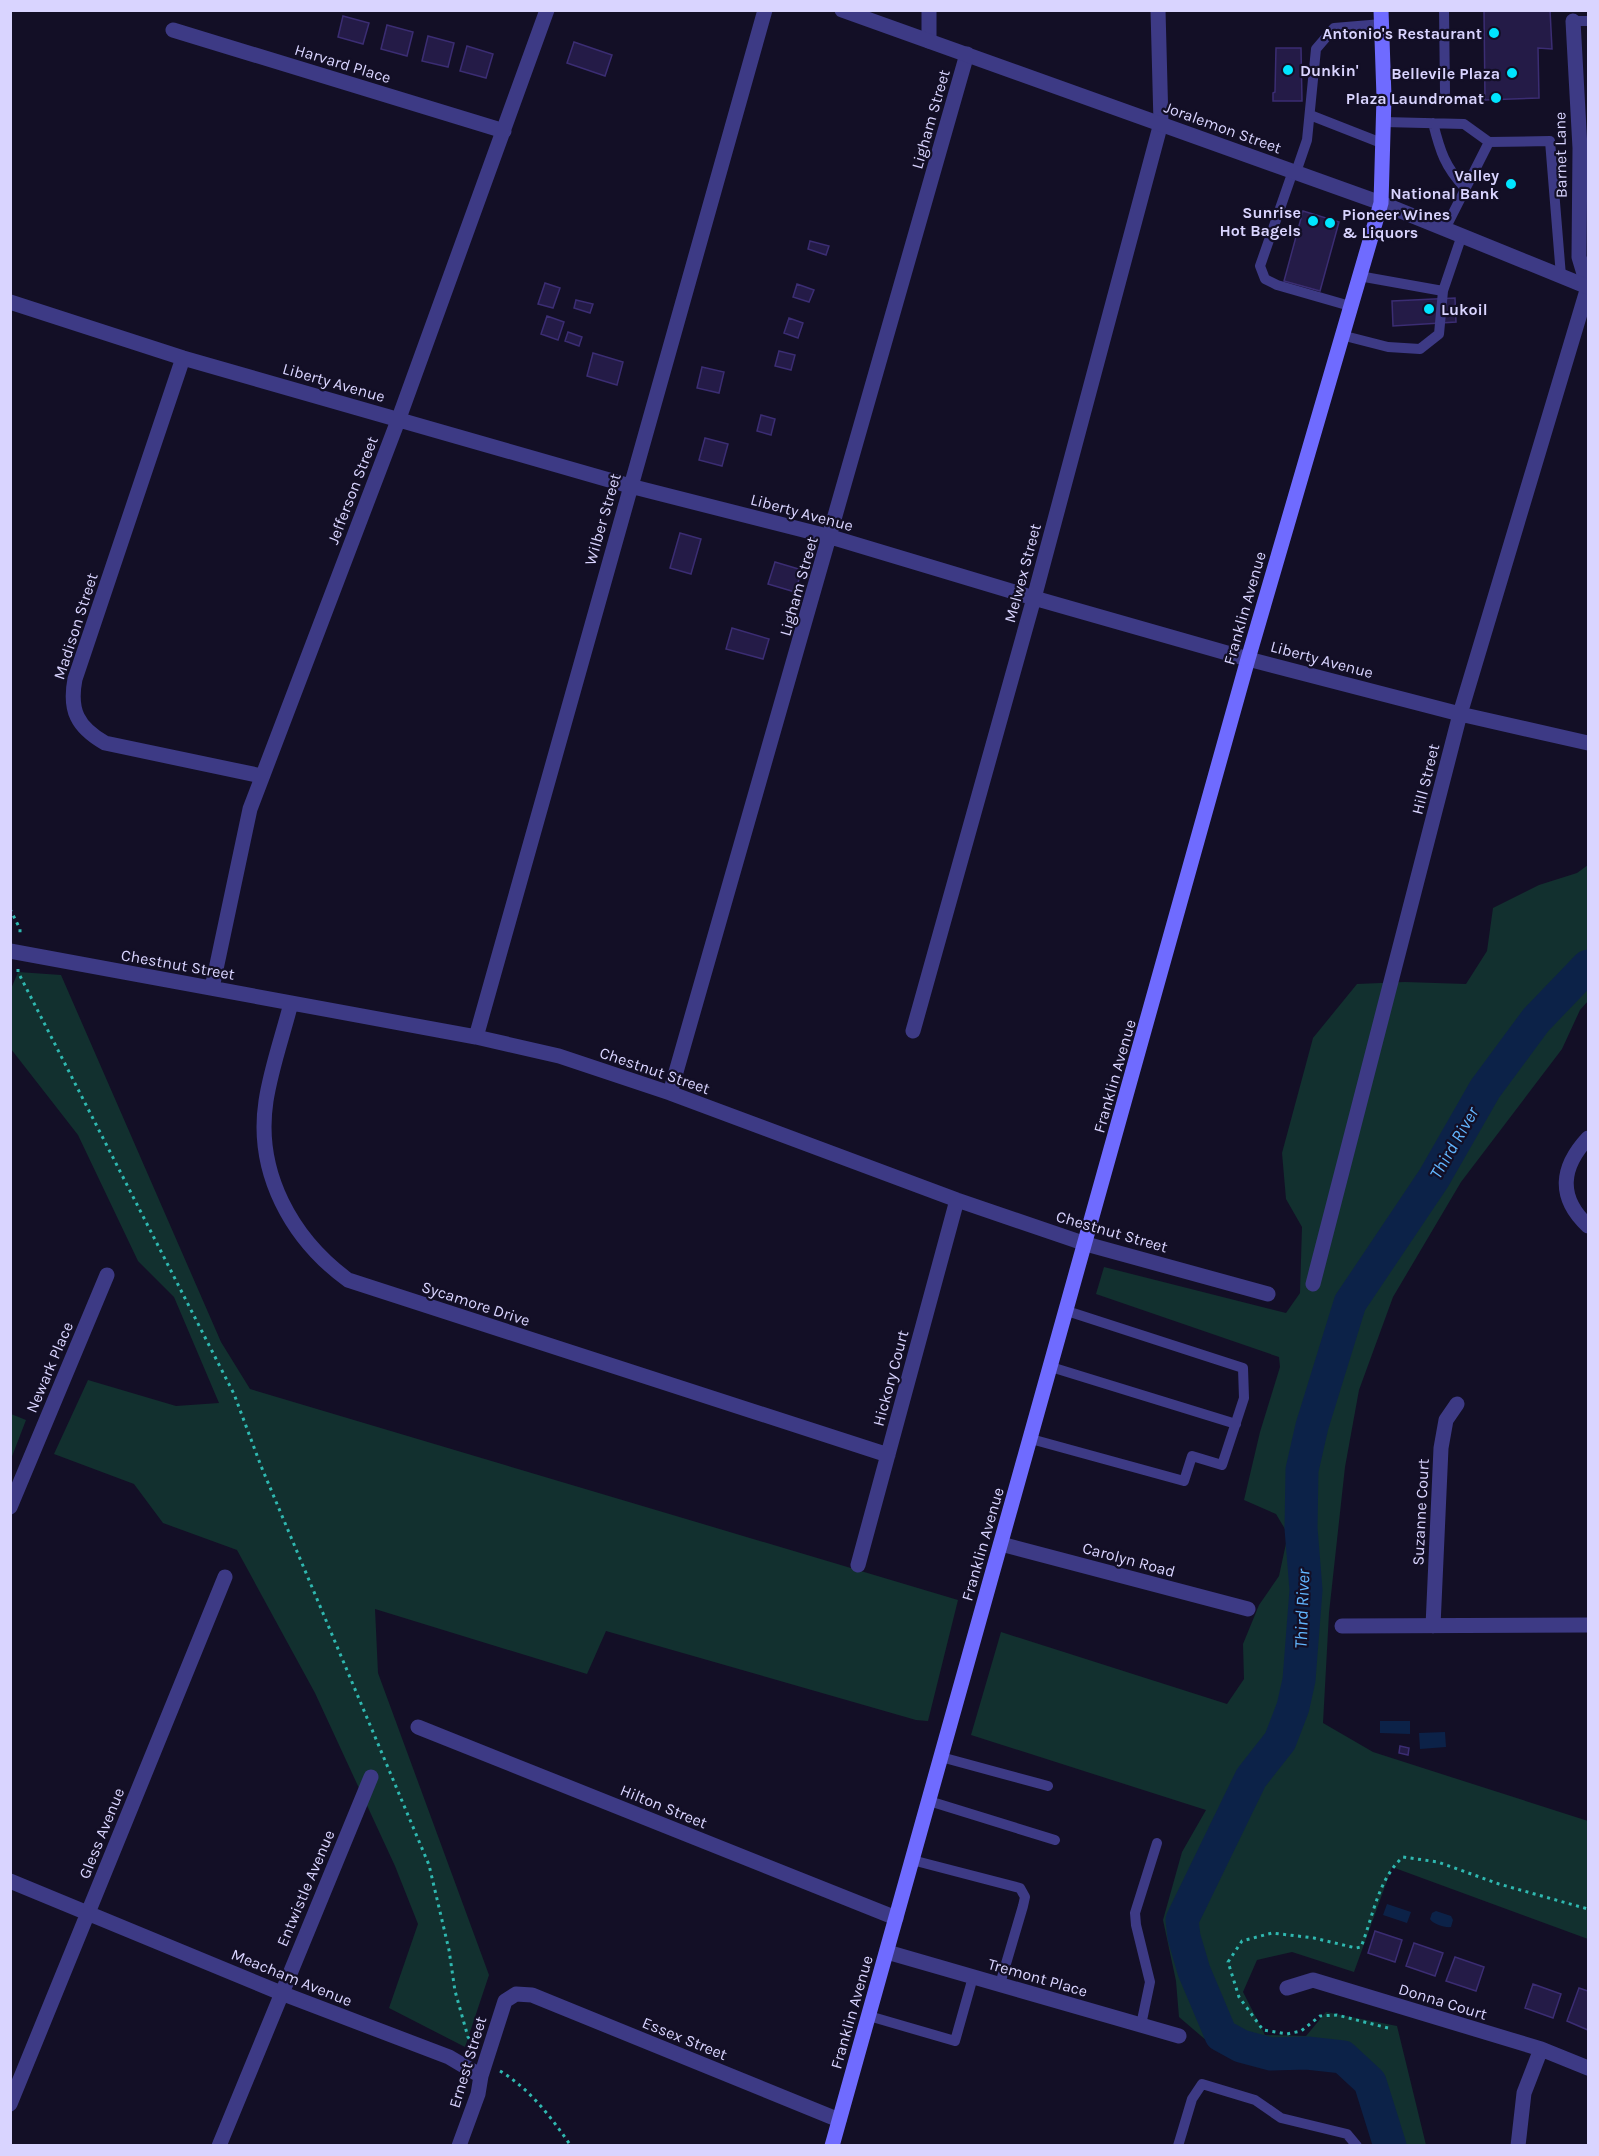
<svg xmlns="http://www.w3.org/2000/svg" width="1599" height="2156" font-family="Karla,sans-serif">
<rect width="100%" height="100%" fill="#130f26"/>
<path fill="#12302f" d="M1588,865V1001L1580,1010L1562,1049L1461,1182L1393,1297L1359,1390L1345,1467L1329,1613L1323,1723L1373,1752L1588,1821V1939L1392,1867L1354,1972L1292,1952L1257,1960L1243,1992L1265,2035L1306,2036L1326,2012L1397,2026L1426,2145H1373L1362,2095L1337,2069L1301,2062L1263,2066L1221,2053L1179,2017L1176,1981L1163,1920L1182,1852L1206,1810L971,1735L1001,1632L1227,1704L1244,1679L1243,1644L1259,1605L1279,1576L1288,1534L1276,1514L1244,1500L1260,1432L1280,1367L1279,1357L1096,1294L1104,1267L1286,1313L1300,1293L1302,1227L1286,1199L1282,1153L1313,1038L1357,984L1405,982L1466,984L1487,951L1493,908L1539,885L1577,873Z
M18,972L61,975L221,1342L250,1389L958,1600L928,1721L916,1720L606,1631L587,1674L375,1609L378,1673L489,1975L465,2047L389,2008L418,1924L395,1866L315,1693L237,1550L163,1523L134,1484L54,1454L88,1380L176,1406L219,1403L174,1297L138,1261L78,1135L11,1049V989Z
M11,1414L26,1420L11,1459Z"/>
<path fill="#0c2248" d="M1380,1721H1410V1734L1380,1733Z
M1445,1732L1446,1747L1420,1749L1419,1733Z
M1387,1904L1411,1912L1407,1923L1383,1915Z
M1436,1911L1451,1916L1453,1920L1451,1927C1445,1928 1433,1924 1430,1919L1432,1913Z"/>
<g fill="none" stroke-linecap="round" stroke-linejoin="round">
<path stroke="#0c2248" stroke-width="33" d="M1390,2146L1370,2082L1343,2057L1307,2053L1271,2054L1241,2046L1221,2035L1194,1971L1184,1937L1182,1920L1251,1778L1280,1741L1293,1707L1299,1680L1306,1590L1301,1528L1302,1470L1312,1426L1350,1303L1434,1178L1485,1089L1536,1020L1588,966"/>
</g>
<path fill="#241b47" stroke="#3b2d73" stroke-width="1.5" d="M1484,10H1550L1552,49L1538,48L1539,98L1485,100Z
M343,16L369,23L363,44L338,37Z
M387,25L413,32L407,56L381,49Z
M428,36L454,43L448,67L422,61Z
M574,42L612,55L605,76L567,63Z
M467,46L493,54L486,78L460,71Z
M1276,48H1301L1302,101H1273V93L1275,92Z
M1303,211L1339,222L1320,291L1284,281Z
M810,241L829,246L826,255L808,249Z
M545,283L560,288L553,308L538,304Z
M797,284L814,290L809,302L793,297Z
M1455,298L1456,322L1393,326L1392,301Z
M576,300L593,304L590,313L574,308Z
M547,316L564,322L558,340L541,334Z
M789,318L803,323L798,338L784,333Z
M568,332L582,337L579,346L565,341Z
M779,351L795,355L791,370L775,366Z
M593,353L623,362L617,385L587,376Z
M702,367L724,372L719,393L697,388Z
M761,415L775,419L771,435L757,431Z
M705,438L728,444L722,466L699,460Z
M680,533L701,539L691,574L670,568Z
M775,562L802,570L795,592L768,584Z
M732,628L769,639L763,659L726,649Z
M1400,1746L1409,1748L1408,1755L1399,1753Z
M1375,1931L1402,1940L1395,1962L1368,1953Z
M1414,1943L1443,1953L1435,1976L1406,1966Z
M1455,1957L1484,1967L1476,1991L1446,1981Z
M1533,1984L1561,1994L1553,2018L1525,2008Z
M1579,1988L1588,1991V2030L1567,2021Z"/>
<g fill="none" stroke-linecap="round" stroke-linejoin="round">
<path stroke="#2fb8b0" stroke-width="3" stroke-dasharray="3 4.5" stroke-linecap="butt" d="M10,909L20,929V935
M18,969V972L234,1394L261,1466L429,1865L449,1950L455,1991L468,2037L473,2044
M1388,2028L1337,2015L1320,2016L1301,2031L1287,2034L1263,2030L1239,1997L1228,1962L1242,1941L1272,1933L1314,1938L1356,1948L1361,1947C1373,1917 1378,1879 1403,1857L1438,1862L1499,1884L1588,1909
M500,2071C530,2089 551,2117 571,2146"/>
<path stroke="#3d3a85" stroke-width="10" d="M1444,10L1445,92
M1573,21H1588
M1310,115L1384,144
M1384,122L1464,124L1489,142L1550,141L1561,276
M1433,123C1440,151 1445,167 1465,188
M1293,171L1260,266L1265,279L1277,285L1350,306
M1296,172L1307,140L1316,49L1334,28L1382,24
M1445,229L1489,142
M1359,276L1443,291
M1341,335L1388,347L1420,349L1439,334L1443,291L1462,235
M1051,1367L1236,1424
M1031,1439L1184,1481L1192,1456L1222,1465L1244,1398L1243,1368L1067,1311
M941,1757L1048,1786
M929,1801L1055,1840
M912,1860L1020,1888L1025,1897L1023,1906L1000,1984
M869,2016L955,2041L973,1977
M1141,2025L1150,1982L1136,1925L1135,1913L1157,1843
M1178,2146L1192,2099L1202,2084L1255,2100L1281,2118L1347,2134L1357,2146"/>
<path stroke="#3d3a85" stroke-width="15" d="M929,10V41
M173,30L504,131
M10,302L183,358L630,486L831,537L1034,598L1248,659L1460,714L1588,743
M183,358L75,679C69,710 77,727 105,743L262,776
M10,951L476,1037L559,1056L670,1093L957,1200L1086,1244L1268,1294
M212,988L250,809L399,418L547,10
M291,1003C283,1035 271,1068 266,1101C255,1173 292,1239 348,1280L888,1455
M913,1031L1034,598L1161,123L1158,10
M476,1037L765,10
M670,1093L967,54
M1588,1138C1561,1167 1557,1197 1588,1226
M1313,1284L1460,714L1588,287L1579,257L1580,148L1573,21
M10,1507L107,1275
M1001,1544L1248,1609
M858,1565L957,1200
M1342,1626L1588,1625
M1433,1626L1441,1448L1446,1420L1457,1404
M418,1727L896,1918
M10,1881L281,1993L449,2057L481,2076
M887,1952L1179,2036
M1287,1988L1313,1980L1541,2049L1588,2068
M10,2104L225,1577
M219,2146L371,1777
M459,2146L478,2094L481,2076L505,2001L516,1994L532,1995L839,2120
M1518,2146L1524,2093L1541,2049"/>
<path stroke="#3d3a85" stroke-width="15" d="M842,10L1381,203L1588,287"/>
<path stroke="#6f6bff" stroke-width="15" d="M832,2146L1248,659L1381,203L1384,97L1381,10"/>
</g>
<g fill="#00e5ff" stroke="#130f26" stroke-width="2">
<circle cx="1494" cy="33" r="6"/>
<circle cx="1288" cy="70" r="6"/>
<circle cx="1512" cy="73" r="6"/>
<circle cx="1496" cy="98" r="6"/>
<circle cx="1511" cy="184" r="6"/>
<circle cx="1313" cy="221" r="6"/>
<circle cx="1330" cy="223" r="6"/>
<circle cx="1429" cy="309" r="6"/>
</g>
<g text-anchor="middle" stroke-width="4.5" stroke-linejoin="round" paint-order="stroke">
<g font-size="16" font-weight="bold" fill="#d9d4ff" stroke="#130f26" text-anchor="end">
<text x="1482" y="39">Antonio's Restaurant</text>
<text x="1300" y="76" text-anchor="start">Dunkin'</text>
<text x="1500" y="79">Bellevile Plaza</text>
<text x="1484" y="104">Plaza Laundromat</text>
<text x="1499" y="181">Valley<tspan x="1499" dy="18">National Bank</tspan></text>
<text x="1301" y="218">Sunrise<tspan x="1301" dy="18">Hot Bagels</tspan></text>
<text x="1342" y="220" text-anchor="start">Pioneer Wines<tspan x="1342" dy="18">&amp; Liquors</tspan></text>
<text x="1441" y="315" text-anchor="start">Lukoil</text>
</g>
<g font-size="16" fill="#d9d4ff" stroke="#130f26">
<text transform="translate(343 63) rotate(17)" y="6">Harvard Place</text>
<text transform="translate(930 119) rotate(-74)" y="6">Ligham Street</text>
<text transform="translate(1223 127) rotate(20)" y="6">Joralemon Street</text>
<text transform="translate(1560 155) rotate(-91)" y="6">Barnet Lane</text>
<text transform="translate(334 382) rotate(16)" y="6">Liberty Avenue</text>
<text transform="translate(352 490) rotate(-69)" y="6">Jefferson Street</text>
<text transform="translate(802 512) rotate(15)" y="6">Liberty Avenue</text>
<text transform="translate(602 519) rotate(-74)" y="6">Wilber Street</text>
<text transform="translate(1022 573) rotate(-75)" y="6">Melwex Street</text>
<text transform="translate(798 586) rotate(-74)" y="6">Ligham Street</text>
<text transform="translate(1244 608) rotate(-74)" y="6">Franklin Avenue</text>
<text transform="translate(75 626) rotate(-72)" y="6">Madison Street</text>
<text transform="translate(1322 659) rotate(15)" y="6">Liberty Avenue</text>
<text transform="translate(1425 779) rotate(-76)" y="6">Hill Street</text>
<text transform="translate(178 964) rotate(10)" y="6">Chestnut Street</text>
<text transform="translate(655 1070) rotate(19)" y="6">Chestnut Street</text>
<text transform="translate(1114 1076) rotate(-74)" y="6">Franklin Avenue</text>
<text transform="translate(1112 1231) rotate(16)" y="6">Chestnut Street</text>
<text transform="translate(476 1303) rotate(18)" y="6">Sycamore Drive</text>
<text transform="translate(49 1367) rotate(-67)" y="6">Newark Place</text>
<text transform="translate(890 1378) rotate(-75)" y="6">Hickory Court</text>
<text transform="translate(1420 1512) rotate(-87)" y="6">Suzanne Court</text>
<text transform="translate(982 1544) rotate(-74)" y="6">Franklin Avenue</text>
<text transform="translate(1129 1559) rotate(15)" y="6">Carolyn Road</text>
<text transform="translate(664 1806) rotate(22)" y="6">Hilton Street</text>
<text transform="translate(101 1833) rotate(-68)" y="6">Gless Avenue</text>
<text transform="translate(305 1888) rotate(-67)" y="6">Entwistle Avenue</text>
<text transform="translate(292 1977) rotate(22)" y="6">Meacham Avenue</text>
<text transform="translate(1038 1977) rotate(16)" y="6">Tremont Place</text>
<text transform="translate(1443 2001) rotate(17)" y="6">Donna Court</text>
<text transform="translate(851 2012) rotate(-74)" y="6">Franklin Avenue</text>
<text transform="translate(685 2038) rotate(22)" y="6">Essex Street</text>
<text transform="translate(467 2062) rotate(-73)" y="6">Ernest Street</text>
</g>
<g font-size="18" font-style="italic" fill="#62b6ff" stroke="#130f26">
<text transform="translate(1454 1143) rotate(-60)" y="6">Third River</text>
<text transform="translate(1302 1609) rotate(-88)" y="6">Third River</text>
</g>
</g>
<rect width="1599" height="2156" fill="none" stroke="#d9d4ff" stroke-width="24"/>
</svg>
